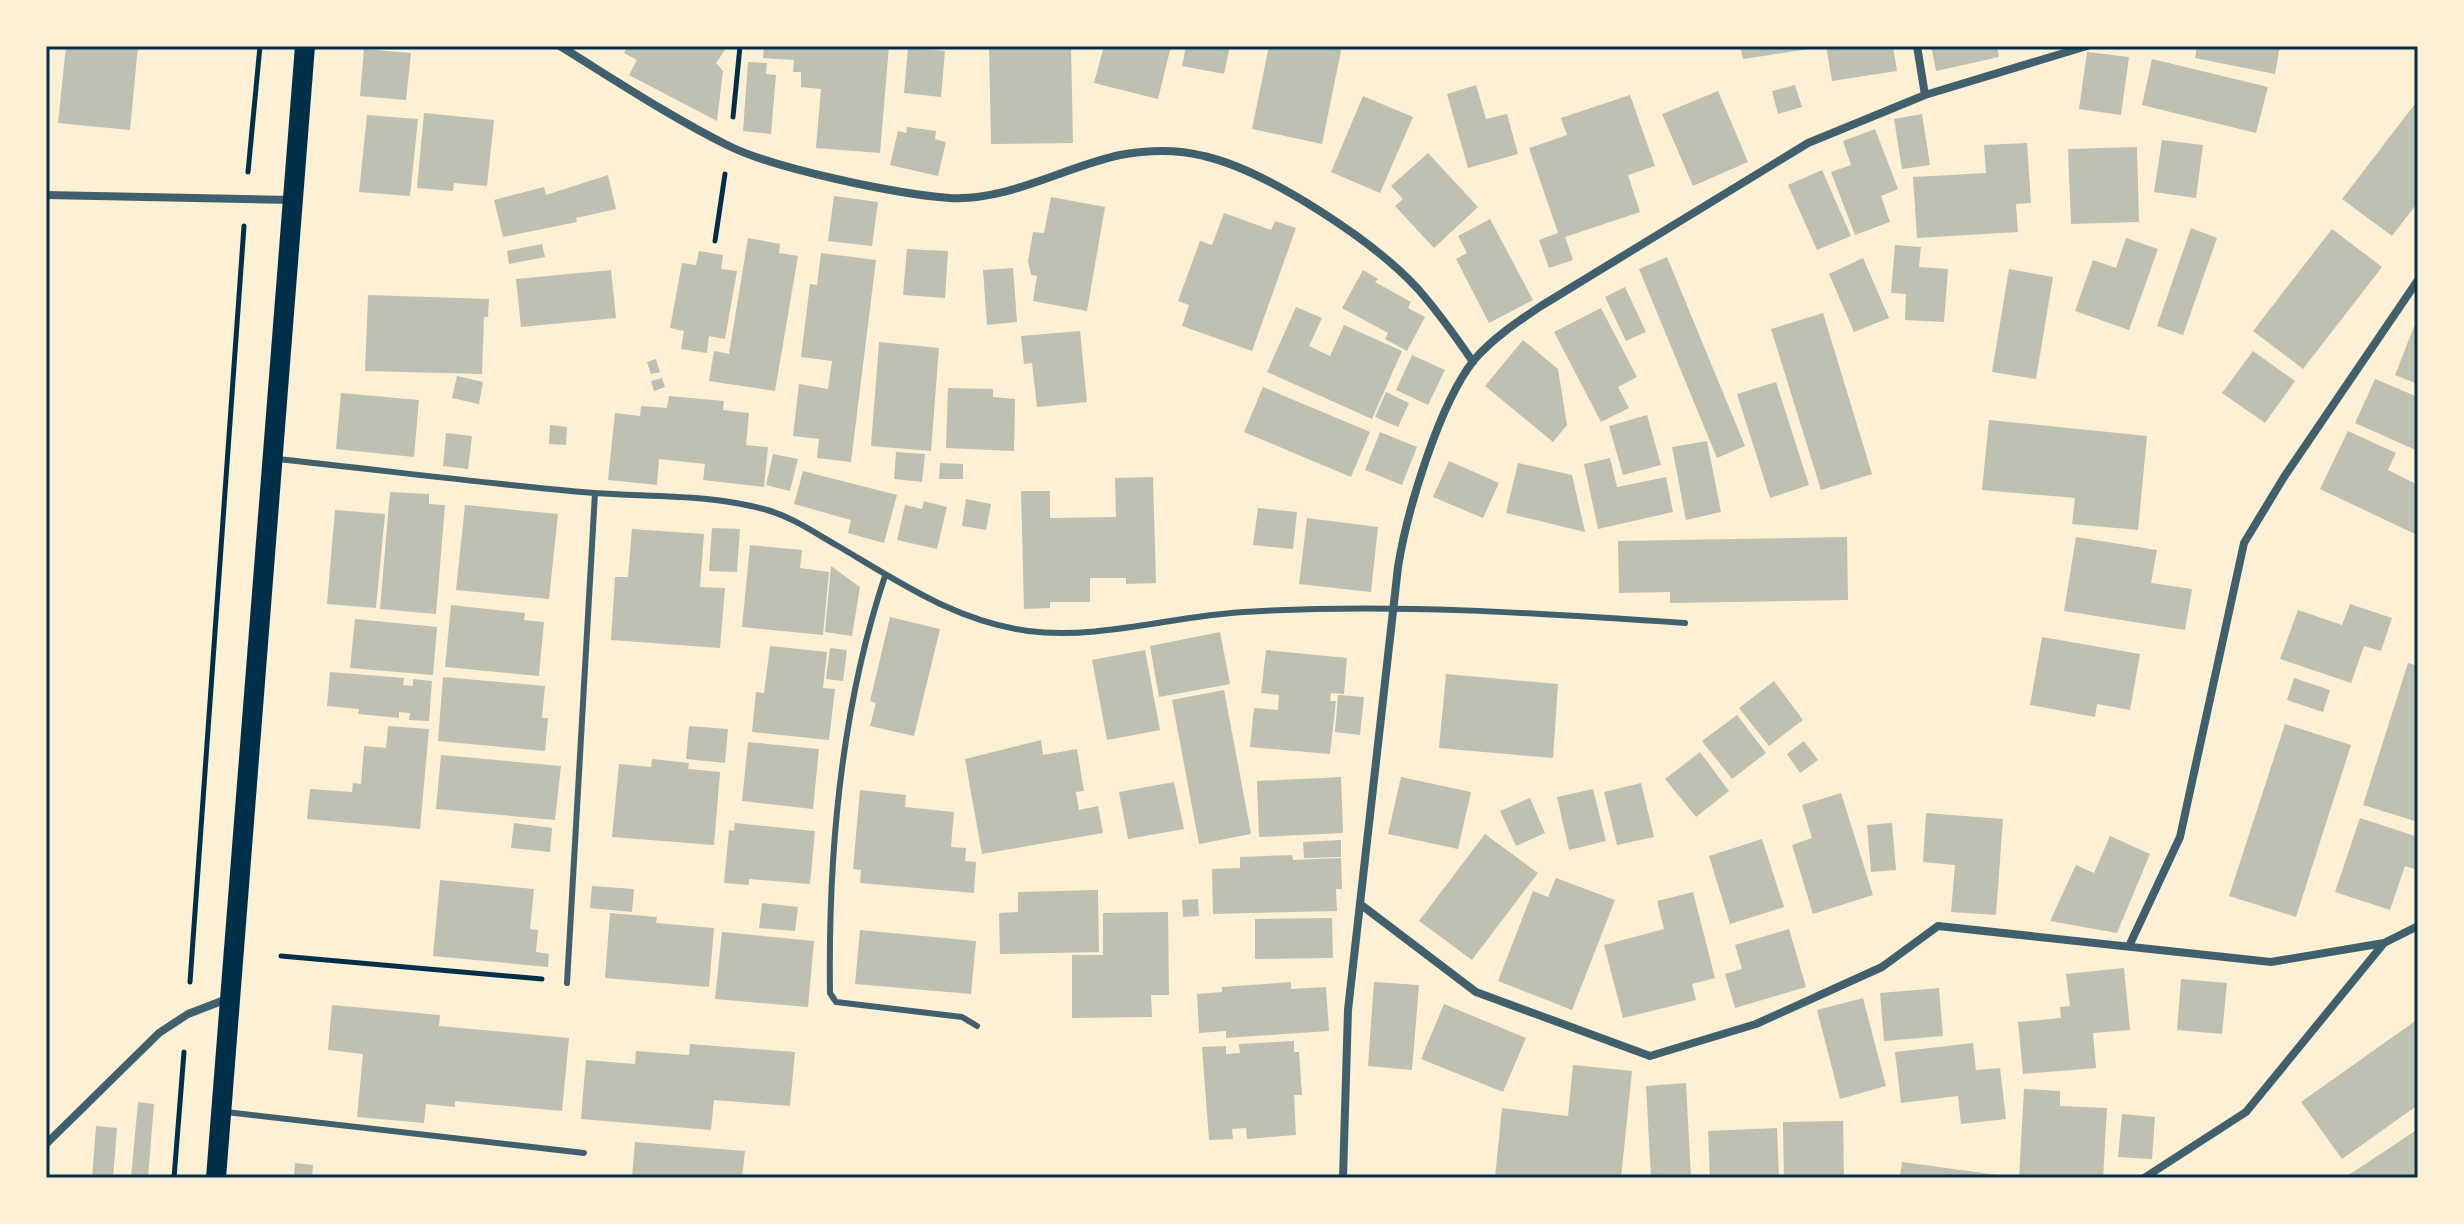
<svg xmlns="http://www.w3.org/2000/svg" width="2464" height="1224" font-family="'PT Sans',sans-serif">
<rect width="100%" height="100%" fill="#fdf0d5"/>
<path fill="#bec0b2" d="M66,46H138L130,130L58,123Z
M627,46H719L725,50L716,63L723,71L717,121L629,75L637,60L624,53Z
M764,46H889L880,153L816,148L821,89L801,87V72H793L794,60L763,58Z
M989,46H1071L1073,143L991,144Z
M1104,46H1171L1158,99L1094,83Z
M1186,46H1230L1224,74L1182,66Z
M1269,46H1342L1322,144L1252,129Z
M1740,46H1816V48L1743,59Z
M1826,46H1893L1897,71L1832,81Z
M1931,46H1997L1999,57L1936,71Z
M2197,46H2280L2275,74L2195,58Z
M908,48L945,51L941,97L904,93Z
M364,49L411,53L406,100L360,96Z
M2087,52L2129,57L2121,115L2079,109Z
M2152,59L2268,87L2256,133L2142,105Z
M748,62L767,63L766,74L776,75L771,134L743,131Z
M1476,85L1486,119L1507,114L1518,154L1468,168L1447,94Z
M1795,85L1802,107L1778,114L1772,91Z
M1718,91L1748,162L1693,186L1662,114Z
M1630,95L1655,166L1628,175L1640,212L1565,237L1573,260L1549,268L1539,240L1558,233L1529,148L1567,135L1561,118Z
M1363,96L1413,117L1380,193L1331,172Z
M2418,100V202L2392,236L2342,199Z
M424,113L494,120L487,186L454,183L453,191L417,188Z
M1922,114L1930,165L1902,169L1894,119Z
M367,115L418,119L410,196L359,192Z
M907,127L936,131L935,139L946,142L938,176L890,165L898,131L906,133Z
M1875,129L1898,189L1881,196L1890,222L1855,235L1831,172L1851,165L1843,141Z
M2162,140L2203,145L2196,198L2154,192Z
M2027,143L2031,203L2016,204L2018,232L1917,238L1913,177L1986,173L1984,145Z
M2137,147L2139,222L2071,224L2068,149Z
M1428,153L1478,207L1434,248L1395,206L1403,199L1391,186Z
M1822,170L1851,236L1817,250L1788,185Z
M608,175L616,209L576,218L577,222L503,237L494,200L544,187L546,195Z
M834,196L878,202L872,246L828,241Z
M1051,197L1105,207L1087,311L1033,301L1037,276L1031,275L1028,261L1033,232L1044,233Z
M1224,213L1271,230L1275,221L1296,228L1252,351L1182,326L1189,305L1178,301L1200,241L1212,245Z
M1490,219L1533,300L1489,323L1456,259L1467,253L1458,236Z
M2191,228L2217,238L2183,335L2157,326Z
M2332,229L2382,267L2303,369L2253,331Z
M748,238L780,244L779,253L798,256L775,391L709,381L714,351L729,354Z
M2126,238L2158,249L2129,330L2075,311L2093,260L2116,268Z
M542,244L545,257L509,264L507,251Z
M1895,245L1921,247L1919,267L1948,269L1944,322L1905,320L1906,294L1891,293Z
M907,249L948,251L945,298L903,295Z
M699,251L723,255L721,269L737,271L725,339L709,336L707,353L681,349L684,331L670,328L682,263L696,265Z
M821,253L876,260L851,462L817,458L819,439L793,436L799,384L828,389L832,361L801,357L810,284L817,285Z
M1667,257L1745,446L1717,458L1639,269Z
M1863,258L1889,318L1854,332L1829,274Z
M1013,268L1017,322L987,325L983,270Z
M2009,269L2053,277L2036,379L1992,372Z
M611,270L616,318L521,327L516,279Z
M1363,270L1378,279L1375,282L1411,302L1408,308L1425,317L1407,351L1385,339L1388,333L1342,308Z
M1625,287L1646,332L1626,341L1605,297Z
M368,295L489,299L488,317H484L482,374L365,371Z
M1296,307L1322,318L1309,346L1330,356L1344,325L1402,351L1372,419L1267,372Z
M1601,308L1637,377L1618,387L1629,408L1601,422L1554,332Z
M1823,313L1872,474L1821,490L1771,329Z
M2415,324L2418,326V384L2395,375Z
M1080,331L1087,402L1037,407L1032,363L1024,364L1021,336Z
M1523,340L1558,369L1567,425L1553,442L1485,386Z
M879,342L939,348L931,451L871,446Z
M2253,351L2295,381L2265,423L2222,393Z
M1412,355L1445,370L1428,405L1396,390Z
M656,359L660,372L651,374L647,362Z
M457,376L483,382L479,404L452,398Z
M662,378L665,387L654,391L651,381Z
M2375,379L2418,397V451L2355,423Z
M1776,382L1809,485L1770,498L1737,394Z
M1263,387L1370,432L1351,477L1244,432Z
M948,388L993,389V397L1015,399L1014,451L946,448Z
M1386,392L1409,403L1398,427L1375,417Z
M341,393L419,400L414,457L336,449Z
M669,396L724,401L723,410L749,413L746,445L768,447L764,487L703,480L705,464L659,459L657,485L608,480L615,413L640,416L641,406L667,408Z
M1647,415L1661,465L1623,475L1609,426Z
M1989,420L2147,436L2138,530L2072,524L2075,498L1982,490Z
M550,425L567,427L566,445L549,444Z
M2348,431L2396,453L2388,470L2418,485L2417,535L2320,489Z
M1380,432L1417,447L1402,485L1365,470Z
M446,433L472,436L468,469L443,466Z
M1707,441L1721,512L1686,520L1672,447Z
M896,452L925,454L922,482L894,479Z
M773,454L798,459L790,491L766,485Z
M1610,458L1617,487L1666,477L1673,512L1598,529L1584,464Z
M1449,461L1499,483L1483,518L1433,497Z
M940,463L963,464V479H939Z
M1518,463L1572,475L1585,532L1506,513Z
M803,471L897,495L884,543L848,533L851,520L794,504Z
M1153,477L1156,583L1126,584V578H1090V602H1050V608L1024,609L1021,491H1050V518L1116,517L1115,478Z
M390,492L429,494V504L445,505L436,614L380,609Z
M966,499L991,504L986,530L962,526Z
M924,501L947,507L937,549L897,540L905,505L922,509Z
M465,505L558,514L549,599L456,590Z
M1258,508L1297,512L1293,549L1253,545Z
M335,510L385,514L376,608L327,604Z
M1307,518L1378,527L1371,592L1299,584Z
M712,528L740,529L737,572L709,571Z
M632,529L704,534L700,587L725,588L720,648L611,640L615,577H628Z
M1847,537L1848,600L1670,603V592L1619,593L1618,541Z
M2076,537L2157,550L2151,583L2192,589L2185,630L2064,611Z
M750,545L802,550L800,568L829,572L823,635L742,627Z
M831,566L860,587L852,636L825,632Z
M2350,604L2392,618L2381,651L2364,646L2351,683L2280,659L2298,610L2342,625Z
M451,605L525,613L524,620L544,622L539,676L445,667Z
M890,617L940,629L914,736L870,726L876,703L870,701Z
M355,619L437,627L433,675L350,668Z
M1220,632L1230,684L1159,697L1150,646Z
M2042,637L2140,654L2130,710L2097,704L2095,717L2030,705Z
M770,646L827,652L823,688L835,689L829,740L752,732L756,692L764,693Z
M830,648L847,650L843,681L826,679Z
M1145,650L1160,730L1107,740L1092,660Z
M1266,650L1347,658L1344,694L1331,693L1330,701H1336L1330,754L1250,747L1254,708L1278,710L1279,695L1261,693Z
M2408,663L2418,666V822L2363,805Z
M330,672L404,678L403,685L413,686V679L432,681L429,721L409,720L410,713L399,712V718L358,714L359,709L327,706Z
M1446,674L1558,684L1553,758L1439,748Z
M443,677L545,686L542,718H548L545,751L438,741Z
M2294,678L2330,690L2323,712L2287,700Z
M1774,681L1803,720L1769,746L1739,708Z
M1224,690L1251,834L1199,844L1172,700Z
M1338,695L1364,697L1360,735L1335,732Z
M1737,715L1766,753L1732,779L1702,741Z
M2285,724L2351,745L2296,917L2229,896Z
M388,726L429,729L420,829L307,819L310,789L352,792L353,783L361,784L364,746L386,748Z
M689,726L728,729L725,763L686,759Z
M1041,740L1043,755L1077,749L1084,791L1076,792L1079,810L1098,806L1103,833L982,854L965,759Z
M1804,741L1818,760L1800,773L1787,754Z
M748,742L819,749L813,809L742,801Z
M1700,752L1729,791L1696,817L1665,779Z
M441,755L561,766L555,820L436,809Z
M652,759L689,763L688,769L720,772L714,845L612,837L619,764L651,767Z
M1341,777L1343,833L1259,837L1257,781Z
M1401,777L1471,792L1458,849L1388,834Z
M1174,782L1184,829L1128,839L1119,792Z
M1641,783L1654,837L1617,845L1604,792Z
M1593,789L1606,841L1569,850L1557,797Z
M860,790L906,795L905,807L954,812L951,847L966,848L965,861L976,862L974,893L860,883L861,870L853,869Z
M1841,793L1873,895L1813,914L1792,845L1812,838L1802,805Z
M1530,798L1545,833L1516,846L1500,811Z
M1926,813L2003,819L1996,915L1951,912L1955,865L1923,862Z
M2360,818L2418,837V870L2405,866L2390,910L2335,892Z
M514,823L552,828L550,852L511,848Z
M735,823L815,831L810,884L749,879V885L724,883L729,830L734,831Z
M1892,823L1896,870L1871,872L1867,825Z
M1485,834L1538,873L1472,960L1419,921Z
M2110,836L2150,854L2117,933L2050,921L2076,865L2094,873Z
M1762,839L1784,907L1730,924L1709,856Z
M1341,840V857L1304,858L1303,842Z
M1292,855L1293,860L1341,858L1342,889H1336L1337,911L1213,914L1212,869L1240,868V857Z
M1556,878L1615,900L1572,1010L1498,981L1533,891L1548,897Z
M440,880L534,889L530,929L538,930L536,952L549,954L548,967L433,956Z
M592,886L634,889L632,912L590,908Z
M1098,890L1099,952L1000,954L999,913L1018,912V892Z
M1693,892L1715,978L1692,984L1696,1000L1623,1018L1604,945L1664,929L1657,901Z
M1198,899L1199,916L1183,917L1182,900Z
M762,903L798,907L795,931L759,928Z
M1168,912L1169,995H1151L1152,1017L1072,1018V955H1103V913Z
M610,913L657,917L656,923L714,928L709,987L605,978Z
M1332,918L1333,958L1255,959V919Z
M1789,929L1806,987L1735,1008L1725,974L1742,969L1735,945Z
M860,930L976,941L971,994L855,984Z
M722,932L814,941L808,1007L715,999Z
M2124,968L2130,1030L2093,1033L2096,1068L2023,1074L2018,1022L2061,1018L2060,1007L2070,1006L2066,974Z
M2181,979L2227,983L2222,1034L2177,1030Z
M1291,982V989L1326,987L1329,1031L1226,1038V1031L1199,1033L1197,994L1222,992V987Z
M1374,982L1419,985L1412,1070L1368,1066Z
M1939,988L1943,1036L1884,1041L1880,993Z
M1863,998L1886,1086L1840,1099L1817,1010Z
M1444,1004L1526,1038L1503,1092L1421,1059Z
M332,1005L440,1015L439,1026L569,1038L562,1111L455,1101V1107L426,1104L424,1123L357,1117L363,1054L328,1050Z
M2418,1019V1105L2342,1159L2301,1102Z
M1294,1041V1052H1299L1302,1095H1294L1296,1135L1247,1139L1246,1128L1232,1129L1233,1139L1209,1140L1202,1047L1226,1046V1054L1240,1053L1239,1044Z
M1973,1043L1976,1070L2000,1068L2006,1119L1961,1124L1958,1096L1901,1103L1895,1052Z
M690,1044L795,1052L790,1106L714,1100L711,1130L581,1119L586,1060L635,1064L636,1051L689,1055Z
M1573,1065L1632,1071L1621,1178H1495L1502,1108L1568,1116Z
M1686,1083L1691,1178H1651L1646,1086Z
M2024,1089L2060,1091V1106L2107,1108L2103,1178H2019Z
M138,1102L154,1104L148,1178H131Z
M2122,1114L2155,1117L2152,1159L2118,1157Z
M1843,1121L1844,1178H1784L1783,1122Z
M96,1126L117,1128L113,1178H92Z
M1777,1128L1779,1178H1710L1708,1131Z
M2418,1129V1178H2344Z
M635,1142L745,1151L742,1178H632Z
M1902,1162L2005,1176V1178H1900Z
M295,1163L313,1165L312,1178H294Z"/>
<g fill="none" stroke-linecap="round" stroke-linejoin="round">
<path stroke="#003049" stroke-width="5" d="M733,117L740,46
M248,172L260,46
M715,241L725,174
M281,956L542,979
M190,982L244,226
M174,1178L184,1052"/>
<path stroke="#3f606c" stroke-width="6" d="M277,459C382,470 488,484 594,493C652,497 710,494 767,510C792,517 815,533 838,546C899,582 955,621 1028,631C1099,640 1172,616 1244,612C1389,603 1540,613 1685,623
M885,576C841,708 828,854 830,993L836,1002L962,1017L977,1026
M567,983L595,493
M226,1112L584,1153"/>
<path stroke="#3f606c" stroke-width="8" d="M560,46C615,80 669,116 727,145C774,169 897,194 950,198C1009,201 1064,167 1120,155C1147,150 1177,149 1204,156C1268,171 1374,241 1418,289C1438,312 1456,337 1473,362
M1917,46L1925,95
M46,195L293,200
M1360,904L1476,992L1650,1056L1756,1024L1882,967L1938,926L2271,962L2384,943
M2130,944L2180,837L2244,543L2284,477L2418,280
M46,1144L159,1033L188,1014L227,999
M1343,1178L1348,1010L1398,567C1407,511 1439,404 1474,360C1493,338 1517,322 1541,306L1808,143L1925,95L2087,46
M2144,1178L2246,1112L2384,943L2418,926"/>
<path stroke="#003049" stroke-width="20" d="M216,1178L305,46"/>
</g>
<rect width="2464" height="1224" fill="none" stroke="#fdf0d5" stroke-width="96"/>
<rect x="48" y="48" width="2368" height="1128" fill="none" stroke="#003049" stroke-width="3"/>
</svg>
